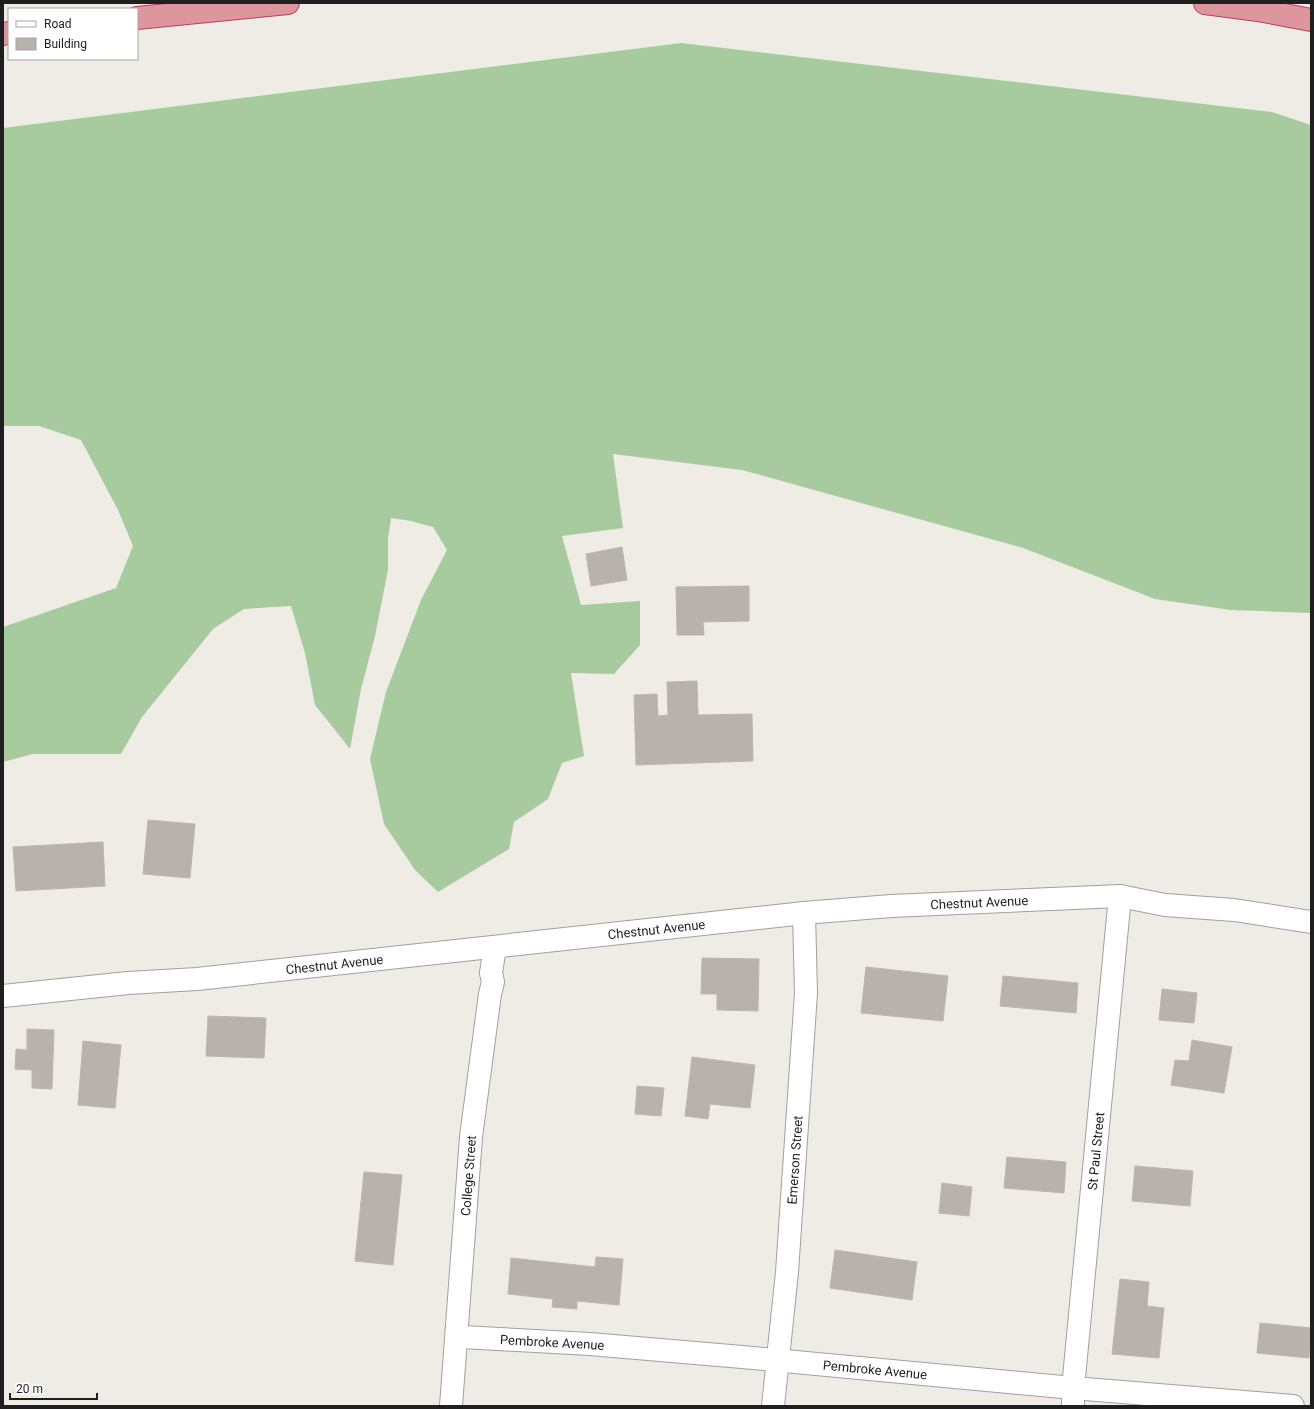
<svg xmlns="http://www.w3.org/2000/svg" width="1314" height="1409" font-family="Roboto,sans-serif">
<rect width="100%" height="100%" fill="#efece6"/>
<path fill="#a8ca9f" d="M681,43L1272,112L1311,125V613L1231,610L1155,599L1023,548L742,470L613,454L623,528L562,536L581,605L640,601V645L614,674L571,673L584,756L562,763L548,799L514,822L509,849L438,892L415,870L384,824L370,759L386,692L421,600L447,550L433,527L411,521L391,518L388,539V570L375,636L361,689L350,749L315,705L305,653L291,606L244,609L213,629L142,717L121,754H33L3,762V627L116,588L133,546L118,510L81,440L39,426H3V128Z"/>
<path fill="#b8b2ac" stroke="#bfb5aa" d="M622,547L627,580L591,586L586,554Z
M749,586V621L703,622L704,635H677L676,587Z
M697,681L698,715L752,714L753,761L636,765L634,695L657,694L658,716L668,715L667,682Z
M148,820L195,824L190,878L143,874Z
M103,842L105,886L16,891L13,847Z
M702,958L759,959L758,1011L717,1010V994H701Z
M866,967L948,976L943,1021L861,1013Z
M1003,976L1078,983L1076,1013L1000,1006Z
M1162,989L1197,993L1194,1023L1159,1020Z
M208,1016L266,1018L264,1058L206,1056Z
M27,1029L54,1030L52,1089L32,1088V1070L15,1069L16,1049L27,1050Z
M1192,1040L1232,1047L1224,1093L1171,1085L1175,1060L1189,1061Z
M83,1041L121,1045L115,1108L78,1105Z
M692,1057L755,1065L750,1108L710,1104L708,1119L685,1116Z
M637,1086L664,1088L661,1116L635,1114Z
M1007,1157L1066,1162L1064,1193L1004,1188Z
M1135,1166L1193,1171L1190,1206L1132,1201Z
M364,1172L402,1175L393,1265L355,1261Z
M942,1183L972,1187L969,1216L939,1213Z
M835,1250L917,1262L912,1300L830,1288Z
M596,1257L623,1259L619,1305L577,1301V1309L552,1307L553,1299L508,1294L511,1258L595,1267Z
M1120,1279L1149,1282L1147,1306L1164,1308L1159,1358L1112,1354Z
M1260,1323L1311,1328L1309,1358L1257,1353Z"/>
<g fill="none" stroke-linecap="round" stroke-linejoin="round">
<defs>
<g id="minor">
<path id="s1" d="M3,996L128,983L197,979L804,913L891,906L1120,896L1165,905L1234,910L1311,922"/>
<path id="s2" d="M458,1333L462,1337L590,1344L742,1357L1073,1388L1293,1406"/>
<path id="s3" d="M451,1406L471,1137L490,994L493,982L491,973L495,947"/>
<path id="s4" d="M773,1406L787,1272L806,993L804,913"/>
<path id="s5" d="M1073,1406V1388L1120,896"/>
</g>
<path id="motorway" d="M1205,3L1258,10L1311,20
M137,18L288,3
M3,34L9,33"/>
</defs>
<use href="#minor" stroke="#a0a0a0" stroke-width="24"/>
<use href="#motorway" stroke="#c8375d" stroke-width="24"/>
<use href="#minor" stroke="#fff" stroke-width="22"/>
<use href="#motorway" stroke="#de969e" stroke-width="22"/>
</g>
<g text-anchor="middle" stroke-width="3" stroke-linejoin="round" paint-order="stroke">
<g font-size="13" fill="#1f1f1f" stroke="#fff">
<text dy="5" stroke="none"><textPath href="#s1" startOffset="981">Chestnut Avenue</textPath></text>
<text dy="5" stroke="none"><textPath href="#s1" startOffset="657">Chestnut Avenue</textPath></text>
<text dy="5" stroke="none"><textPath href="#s1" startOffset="333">Chestnut Avenue</textPath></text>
<text dy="5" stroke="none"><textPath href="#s5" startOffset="256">St Paul Street</textPath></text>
<text dy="5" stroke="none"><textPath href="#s4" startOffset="247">Emerson Street</textPath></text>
<text dy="5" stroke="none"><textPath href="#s3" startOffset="231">College Street</textPath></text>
<text dy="5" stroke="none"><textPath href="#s2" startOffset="96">Pembroke Avenue</textPath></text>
<text dy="5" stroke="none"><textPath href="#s2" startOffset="420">Pembroke Avenue</textPath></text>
</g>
</g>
<rect width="1314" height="1409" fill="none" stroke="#1f1f1f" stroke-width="8"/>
<rect x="8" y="8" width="130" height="52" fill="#ffffff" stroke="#a5a5a5"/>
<rect x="16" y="21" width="20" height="6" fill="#ffffff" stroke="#a5a5a5"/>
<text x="44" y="28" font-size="12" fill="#1f1f1f">Road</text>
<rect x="16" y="38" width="20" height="12" fill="#b8b2ac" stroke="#a5a5a5"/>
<text x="44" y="48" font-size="12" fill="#1f1f1f">Building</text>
<path d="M10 1393v6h87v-6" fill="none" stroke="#1f1f1f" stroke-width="2"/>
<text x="16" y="1393" font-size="12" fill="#1f1f1f" stroke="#ffffff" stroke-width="3" paint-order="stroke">20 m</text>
</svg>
